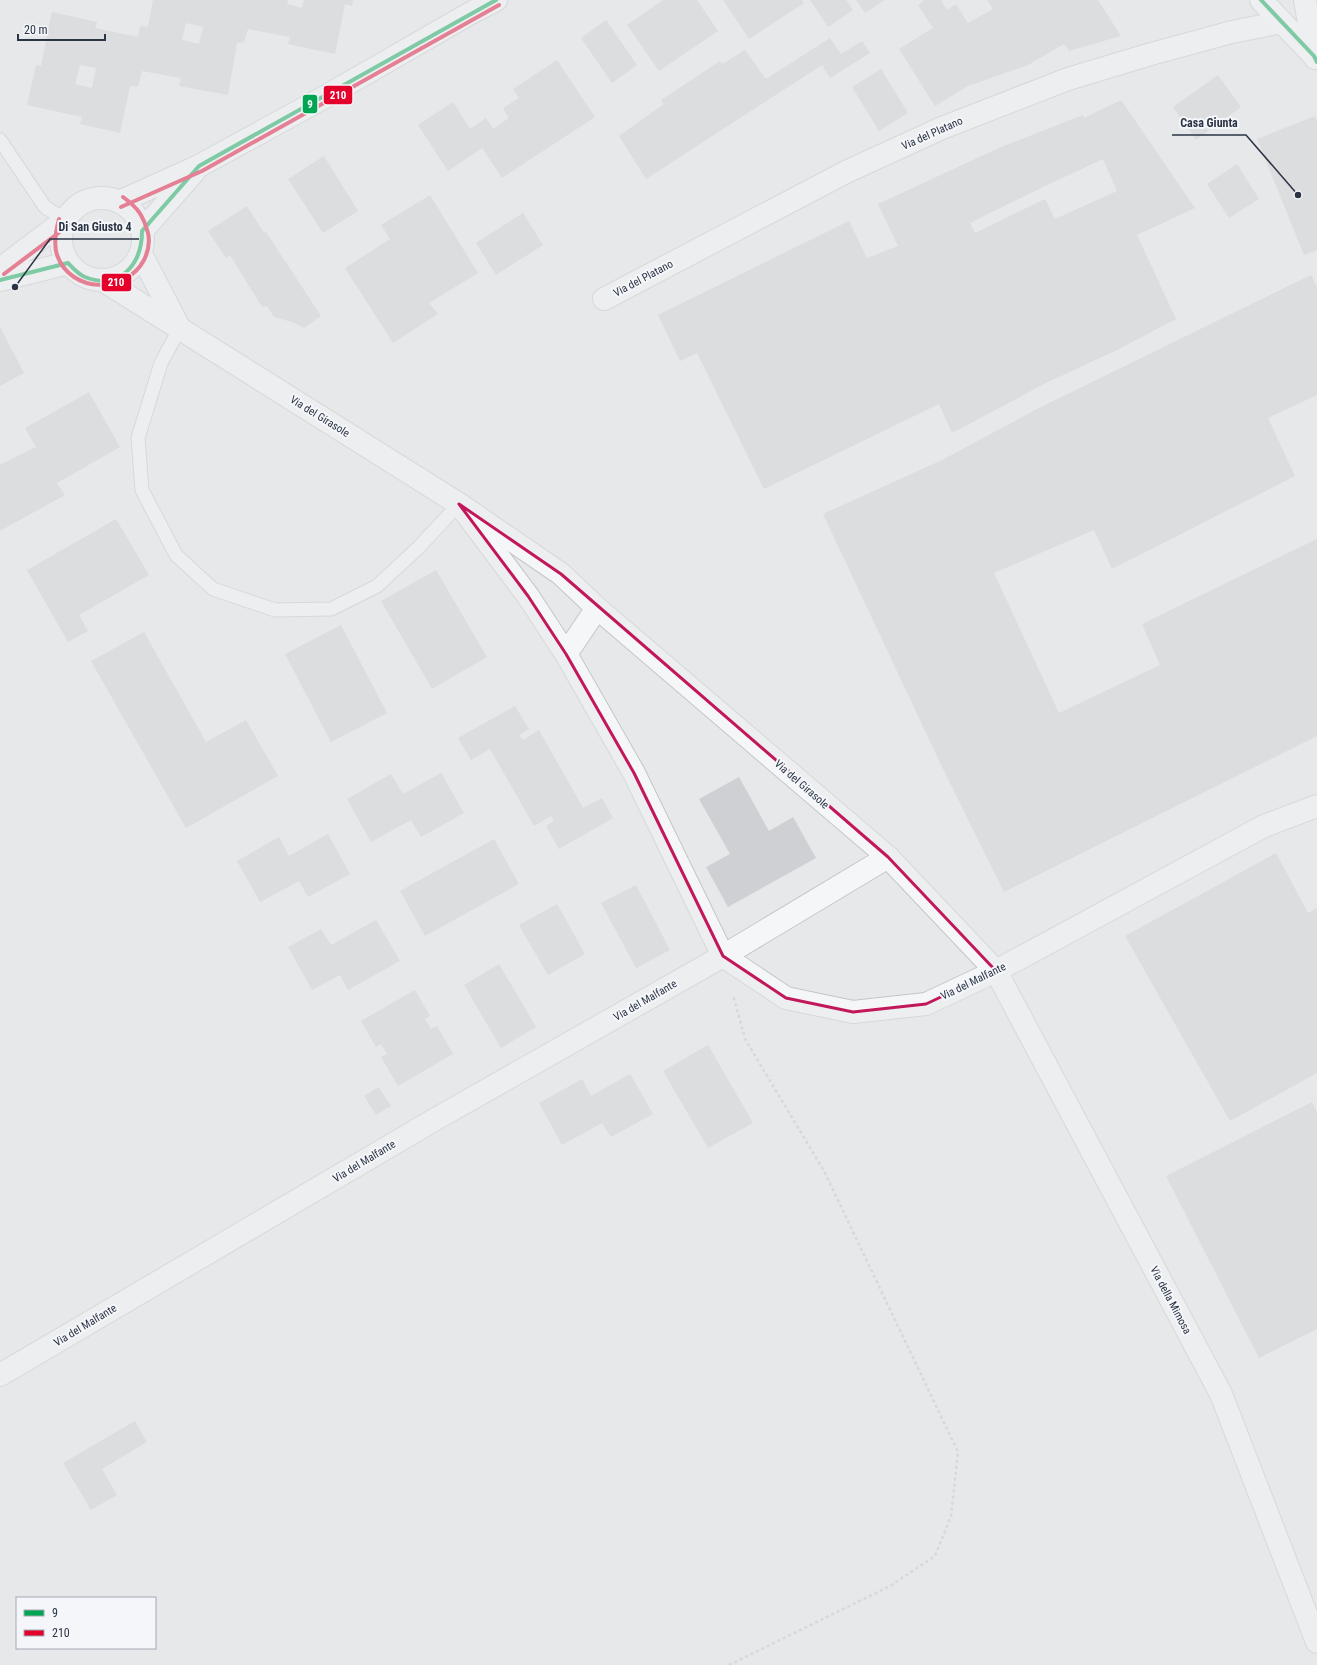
<svg xmlns="http://www.w3.org/2000/svg" width="1317" height="1665" font-family="'Roboto Condensed',sans-serif">
<rect width="100%" height="100%" fill="#e6e8ea"/>
<path fill="#ced0d3" fill-rule="evenodd" d="M153,0H288L287,4L302,8L304,0H353L352,6L345,4L335,54L288,44L290,37L248,29L244,42L237,43L228,95L179,86L181,78L142,71L138,87L130,86L120,133L80,124L82,117L27,105L36,65L41,66L52,12L97,22L95,28L138,37L140,26L148,27ZM186,23L203,27L199,44L182,40ZM80,65L96,68L92,88L75,84Z
M663,0H697L718,31L659,71L627,25Z
M723,0H802L804,3L749,39Z
M810,0H846L853,10L828,27Z
M856,0H885L865,13Z
M925,0H941L947,10L956,4L968,23L993,9L987,0H1098L1121,36L1069,51L1064,44L1028,65L968,86L935,106L899,49L933,28L918,5Z
M606,20L637,65L612,83L581,38Z
M830,38L841,54L862,41L870,53L830,78L822,65L646,179L619,136L664,104L661,100L720,61L722,64L745,50L766,79Z
M557,60L595,117L502,178L482,148L448,171L418,125L453,102L470,129L486,118L493,129L509,118L503,108L519,98L513,89Z
M881,69L908,113L879,131L852,87Z
M1218,75L1241,107L1196,140L1173,107Z
M1121,100L1195,208L1137,235L1176,319L1119,349L1046,383L952,433L939,404L764,489L697,353L680,361L658,315L849,221L867,258L898,246L878,204L1001,147L1083,115L1084,118ZM1103,159L1117,191L1055,219L1045,199L975,233L970,223L1045,186Z
M1315,116L1317,120V250L1304,255L1257,139Z
M324,156L358,211L323,233L288,179Z
M1237,164L1259,199L1229,218L1207,184Z
M430,195L478,273L429,303L438,314L393,343L345,268L390,239L381,225Z
M247,206L264,233L266,232L321,316L304,328L292,322L274,317L267,306L262,307L230,255L226,258L208,231Z
M523,213L543,245L496,275L476,243Z
M1311,275L1317,287V395L1268,418L1295,476L1112,569L1094,530L994,573L1059,713L1160,665L1142,624L1317,539V736L1004,892L943,769L823,514L942,460L1037,409Z
M0,327L24,373L0,386Z
M89,392L120,447L57,483L65,495L0,531V465L36,447L25,428Z
M116,519L149,575L79,615L88,631L68,642L27,570Z
M436,570L487,657L432,689L381,601Z
M341,625L387,713L331,742L285,654Z
M144,632L206,742L246,720L278,776L186,828L91,661Z
M515,706L529,729L519,735L523,740L539,730L583,808L602,798L613,818L559,849L546,826L554,821L551,816L534,826L490,749L471,760L458,738Z
M441,773L464,813L421,837L411,820L371,842L347,799L391,774L403,794Z
M739,777L769,831L793,817L816,858L728,907L706,867L730,854L699,799Z
M328,834L350,874L308,897L299,881L260,902L237,861L279,837L289,856Z
M494,839L519,884L425,936L400,891Z
M1276,853L1308,913L1317,908V1073L1230,1121L1125,936Z
M636,885L670,950L636,968L601,903Z
M557,904L585,954L548,975L519,925Z
M376,920L400,961L348,990L340,975L312,990L288,947L321,929L331,945Z
M499,964L536,1027L501,1048L464,985Z
M415,990L430,1016L425,1019L431,1029L437,1026L453,1054L398,1086L381,1057L387,1054L381,1044L376,1047L361,1021Z
M708,1045L753,1123L708,1148L663,1071Z
M630,1074L653,1114L611,1137L602,1123L562,1145L539,1103L582,1079L591,1096Z
M379,1087L391,1106L376,1115L364,1096Z
M1312,1102L1317,1112V1329L1259,1358L1166,1176Z
M135,1421L147,1442L102,1469L117,1495L91,1510L63,1463Z"/>
<g fill="none" stroke-linecap="round" stroke-linejoin="round">
<defs>
<path id="lane" d="M0,140L45,207L65,220
M180,328L161,363L138,438L142,490L176,555L213,589L275,610L331,609L377,586L418,548L459,504"/>
<path id="street" d="M61 239a41 41 0 1 1 82 0a41 41 0 1 1-82 0Z
M119,202L199,166L323,98L469,14L496,0
M142,231L194,172
M141,254L179,327
M0,269L65,220
M0,280L68,263
M104,281L459,504L561,574L597,608L566,654L528,596L459,504
M604,299L846,172L942,128L1068,79L1151,54L1232,32L1282,22
M597,608L888,857L996,971L1221,1394L1317,1642
M566,654L634,773L723,956
M723,956L786,998L853,1012L926,1004L996,971L1264,826L1317,806
M0,1375L434,1120L723,956L888,857"/>
<path id="secondary" d="M1261,0L1314,56
M1305,0L1315,58"/>
</defs>
<use href="#lane" stroke="#c4c6c8" stroke-width="15"/>
<use href="#street" stroke="#c4c6c8" stroke-width="24"/>
<use href="#secondary" stroke="#c4c6c8" stroke-width="24"/>
<path stroke="#c5c6ca" stroke-width="2.5" stroke-dasharray="3 3" stroke-linecap="butt" d="M729,1665L890,1586L935,1556L951,1516L958,1452L824,1171L745,1039L733,995"/>
<use href="#lane" stroke="#f5f6f7" stroke-width="13"/>
<use href="#street" stroke="#f5f6f7" stroke-width="22"/>
<use href="#secondary" stroke="#f8f8f8" stroke-width="22"/>
<defs>
<path id="bus-1" d="M1261,0L1314,56L1317,62
M142,231L199,166L496,0
M68,263C73,268 78,274 85,277C120,291 142,264 142,231
M0,280L68,263"/>
<path id="bus-2" d="M121,207L202,171L499,5
M59,219C56,230 53,243 57,255C71,294 126,294 144,260C148,252 150,242 148,233C143,215 138,208 123,197
M4,274L69,225"/>
</defs>
<use href="#bus-1" stroke="#f4f6f9" stroke-width="7"/>
<use href="#bus-2" stroke="#f4f6f9" stroke-width="7"/>
<use href="#bus-1" stroke="#00a651" stroke-width="4"/>
<use href="#bus-2" stroke="#e4002b" stroke-width="4"/>
</g>
<path d="M0 0H1317V1665H0ZM459,504L561,574L888,857L996,971L926,1004L853,1012L786,998L723,956L634,773L566,654L528,596Z" fill="#e6e8ea" fill-opacity=".55" fill-rule="evenodd"/>
<path fill="none" stroke="#c2185b" stroke-width="3" stroke-linejoin="round" d="M459,504L561,574L888,857L996,971L926,1004L853,1012L786,998L723,956L634,773L566,654L528,596Z"/>
<g text-anchor="middle" stroke-width="4" stroke-linejoin="round" paint-order="stroke">
<g font-size="11" fill="#2b3445" stroke="#f4f6f9">
<text transform="translate(932 133) rotate(-24)" y="4">Via del Platano</text>
<text transform="translate(643 278) rotate(-28)" y="4">Via del Platano</text>
<text transform="translate(320 416) rotate(32)" y="4">Via del Girasole</text>
<text transform="translate(802 784) rotate(41)" y="4">Via del Girasole</text>
<text transform="translate(973 981) rotate(-26)" y="4">Via del Malfante</text>
<text transform="translate(645 1000) rotate(-30)" y="4">Via del Malfante</text>
<text transform="translate(364 1161) rotate(-31)" y="4">Via del Malfante</text>
<text transform="translate(1171 1300) rotate(62)" y="4">Via della Mimosa</text>
<text transform="translate(85 1325) rotate(-31)" y="4">Via del Malfante</text>
</g>
</g>
<path fill="none" stroke="#2b3445" stroke-width="1.5" d="M1298 195L1246 135H1172M15 287L50 239H139"/>
<g fill="#2b3445" stroke="#f4f6f9" stroke-width="1.5">
<circle cx="1298" cy="195" r="4"/>
<circle cx="15" cy="287" r="4"/>
</g>
<g font-size="12" text-anchor="middle" font-weight="bold" fill="#2b3445" stroke="#f4f6f9" stroke-width="4" stroke-linejoin="round" paint-order="stroke">
<text x="1209" y="127">Casa Giunta</text>
<text x="95" y="231">Di San Giusto 4</text>
</g>
<g stroke="#f4f6f9" stroke-width="1.5">
<rect x="323" y="85" width="30" height="20" rx="4" fill="#e4002b"/>
<rect x="302" y="94" width="16" height="20" rx="4" fill="#00a651"/>
<rect x="101" y="273" width="31" height="19" rx="4" fill="#e4002b"/>
</g>
<g font-size="11" text-anchor="middle" font-weight="bold" fill="#fff">
<text x="338" y="99">210</text>
<text x="310" y="108">9</text>
<text x="116" y="286">210</text>
</g>
<rect x="16" y="1597" width="140" height="52" fill="#f4f6f9" stroke="#a4a8b1"/>
<rect x="24" y="1610" width="20" height="6" fill="#00a651" stroke="#a4a8b1"/>
<text x="52" y="1617" font-size="12" fill="#2b3445">9</text>
<rect x="24" y="1630" width="20" height="6" fill="#e4002b" stroke="#a4a8b1"/>
<text x="52" y="1637" font-size="12" fill="#2b3445">210</text>
<path d="M18 34v6h87v-6" fill="none" stroke="#2b3445" stroke-width="2"/>
<text x="24" y="34" font-size="12" fill="#2b3445" stroke="#f4f6f9" stroke-width="3" paint-order="stroke">20 m</text>
</svg>
